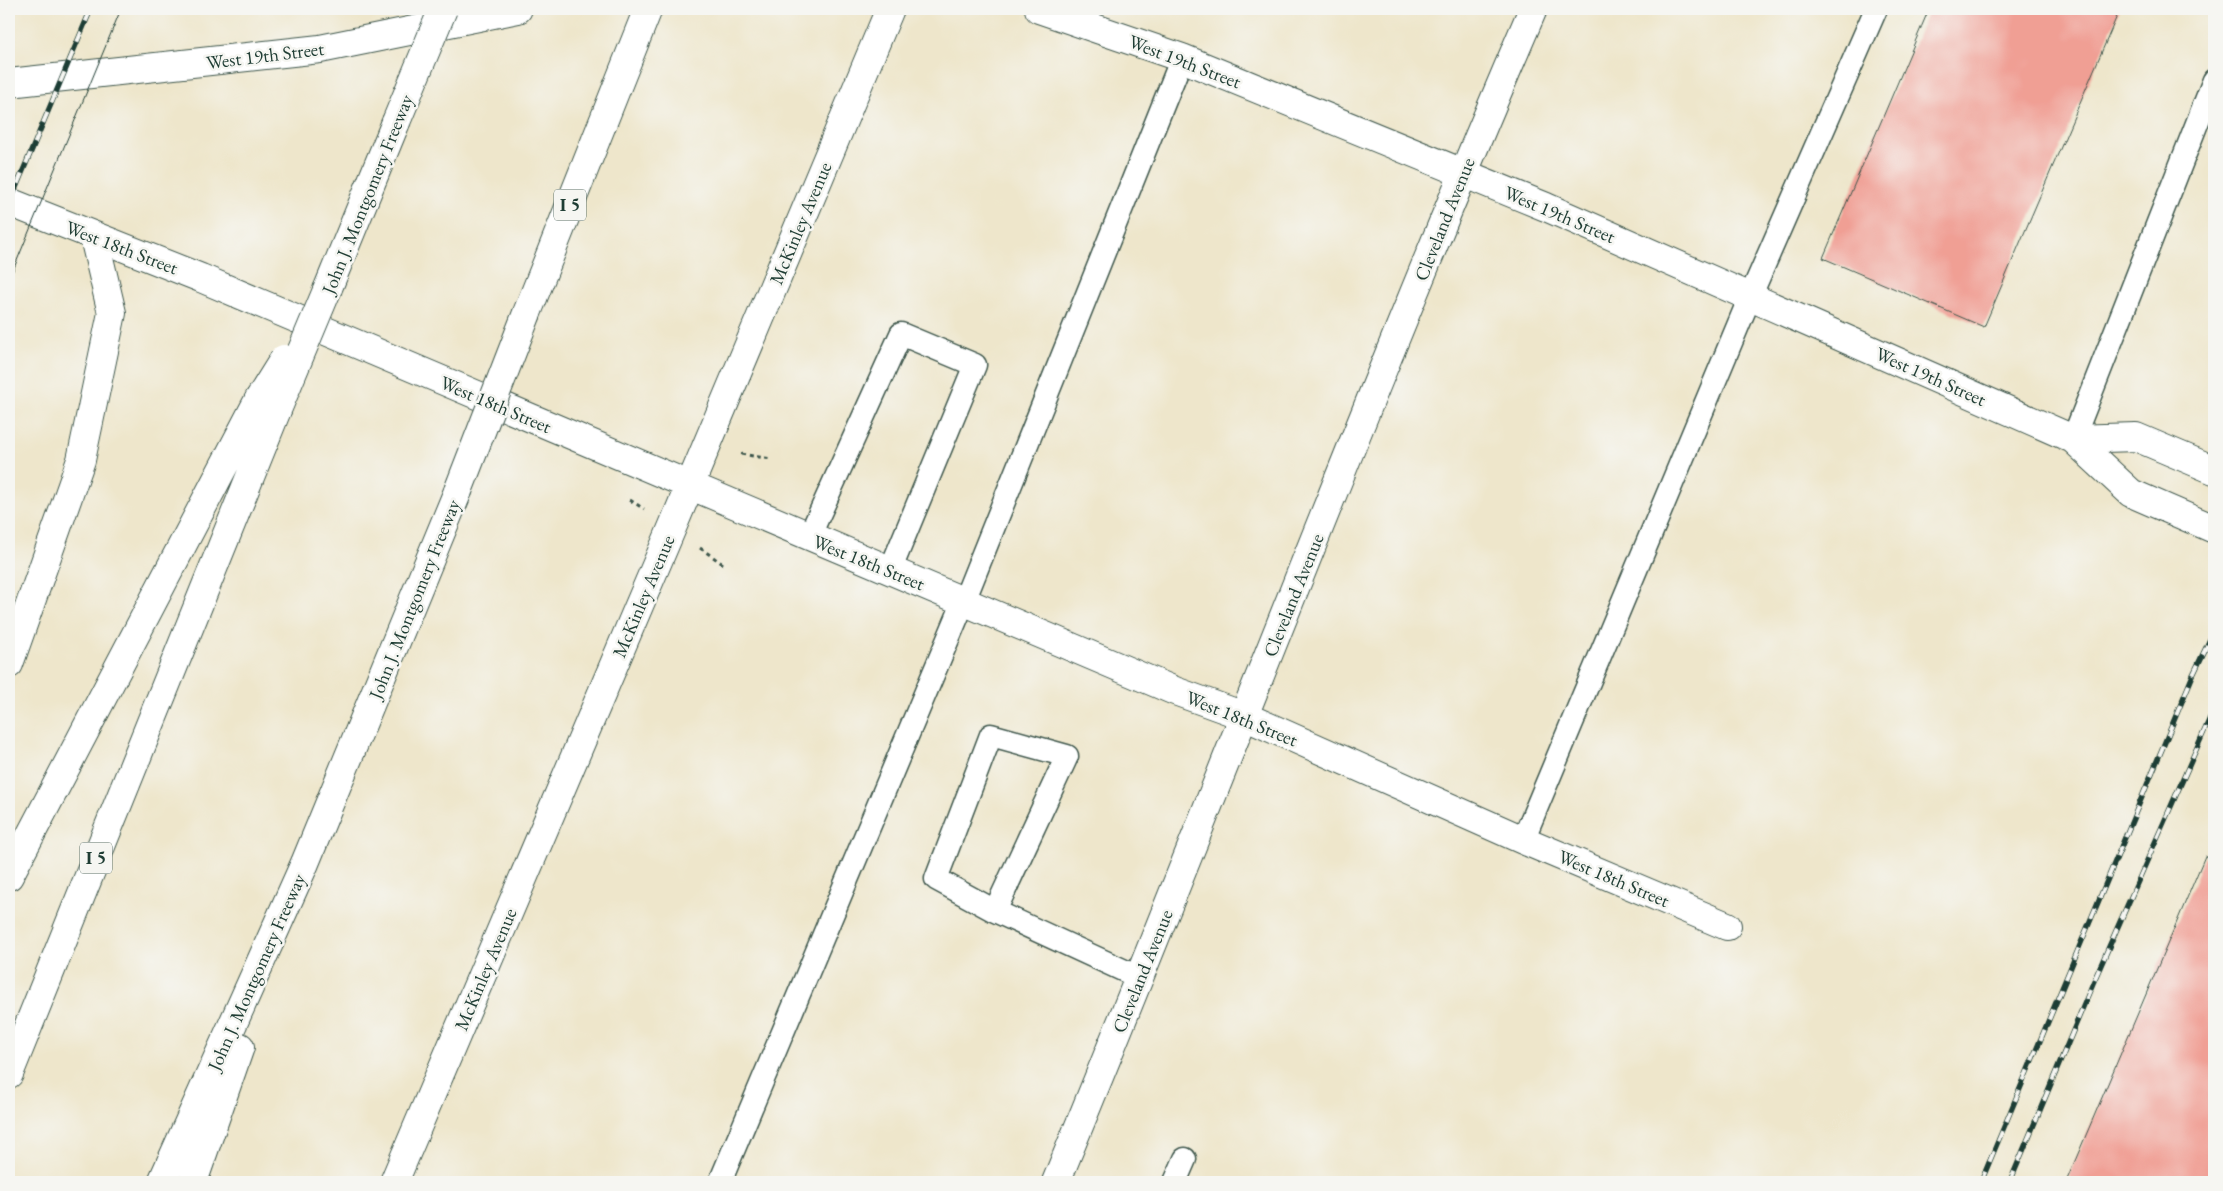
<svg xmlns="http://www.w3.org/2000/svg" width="2223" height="1191" font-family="'EB Garamond',serif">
<rect width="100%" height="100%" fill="#f6f6f2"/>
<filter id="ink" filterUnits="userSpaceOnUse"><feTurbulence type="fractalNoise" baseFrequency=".02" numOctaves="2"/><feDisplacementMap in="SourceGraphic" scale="10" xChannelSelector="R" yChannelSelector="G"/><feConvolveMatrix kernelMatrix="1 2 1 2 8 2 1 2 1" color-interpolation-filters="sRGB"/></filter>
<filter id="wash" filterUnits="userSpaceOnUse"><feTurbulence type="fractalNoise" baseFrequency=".0096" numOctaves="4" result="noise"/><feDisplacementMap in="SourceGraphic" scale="20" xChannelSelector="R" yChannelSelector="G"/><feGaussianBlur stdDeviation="1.12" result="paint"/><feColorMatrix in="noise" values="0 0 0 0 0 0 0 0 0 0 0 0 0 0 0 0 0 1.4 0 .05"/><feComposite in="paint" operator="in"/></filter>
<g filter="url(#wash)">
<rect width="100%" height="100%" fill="#eee6cb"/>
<g id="blocks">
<path fill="#f09f94" d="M1929,9H2120L1984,327L1823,258Z
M2205,856L2214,860V1182H2066Z"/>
</g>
</g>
<g filter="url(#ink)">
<use href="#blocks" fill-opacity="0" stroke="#3e564b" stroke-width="1"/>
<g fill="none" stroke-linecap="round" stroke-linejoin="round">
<defs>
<path id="lane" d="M2073,439L2214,80
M809,537L901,334L975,365L890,571
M991,735L1067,756L995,911L936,879Z
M1523,840L1750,297L1876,9
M995,911L1140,978
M720,1182L964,601L1182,58
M1175,1182L1185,1159"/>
<path id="street" d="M1244,716L1523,840L1727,926"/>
<path id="secondary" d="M1039,9L1182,58L1546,207L2073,439L2131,493L2214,529
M9,83L320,49L518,9
M9,202L201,278L1175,691L1244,716
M2073,439L2136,437L2214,470
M394,1182L672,528L890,9
M1056,1182C1217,792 1366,397 1533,9"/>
<path id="highway" d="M328,288L396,122
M527,313L648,9
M9,664L81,460L112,313L94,237
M9,876L259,399
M9,1074L277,410
M162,1182L305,863L458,491
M193,1182L240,1047"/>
</defs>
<use href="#lane" stroke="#3e564b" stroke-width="25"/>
<use href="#street" stroke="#3e564b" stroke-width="30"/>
<use href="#secondary" stroke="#3e564b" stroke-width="30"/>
<use href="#highway" stroke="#3e564b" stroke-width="30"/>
<path stroke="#3e564b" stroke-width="3" stroke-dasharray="4 4" stroke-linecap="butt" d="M741,454L771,459
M630,500L644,509
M700,548L726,566"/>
<use href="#lane" stroke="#fff" stroke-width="22"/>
<use href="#street" stroke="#fff" stroke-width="28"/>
<use href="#secondary" stroke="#fff" stroke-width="28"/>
<use href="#highway" stroke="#fff" stroke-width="28"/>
<path stroke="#1f3d34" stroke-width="1" d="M9,280L121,9"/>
<defs>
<path id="rail" d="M9,204L91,9
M1981,1182L2193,675L2214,631
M2010,1182L2093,983L2214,709"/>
</defs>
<use href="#rail" stroke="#1f3d34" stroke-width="5.5"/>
<use href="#rail" stroke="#f6f6f2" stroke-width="4" stroke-dasharray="11" stroke-linecap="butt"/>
<defs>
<path id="highway-bridge" d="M396,122L443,9
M259,399L284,359
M277,410L328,288
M458,491L527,313"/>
</defs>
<use href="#highway-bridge" stroke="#3e564b" stroke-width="30" stroke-linecap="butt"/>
<use href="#highway-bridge" stroke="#fff" stroke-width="28"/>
</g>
</g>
<g text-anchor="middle" stroke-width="5" stroke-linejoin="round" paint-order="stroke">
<g fill="#f6f6f2" stroke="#60746d" stroke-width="1">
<rect x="554" y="189.5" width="32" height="31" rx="4"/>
<rect x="80" y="842.5" width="32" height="31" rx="4"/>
</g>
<g font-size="18" font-weight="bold" fill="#1f3d34">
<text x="570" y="211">I 5</text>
<text x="96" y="864">I 5</text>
</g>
<g font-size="19" fill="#1f3d34" stroke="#f6f6f2">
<text transform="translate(265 55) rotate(-7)" y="7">West 19th Street</text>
<text transform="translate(1185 61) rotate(21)" y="7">West 19th Street</text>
<text transform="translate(367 194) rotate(-68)" y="7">John J. Montgomery Freeway</text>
<text transform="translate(1560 214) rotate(23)" y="7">West 19th Street</text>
<text transform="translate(1444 219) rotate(-68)" y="7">Cleveland Avenue</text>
<text transform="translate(800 223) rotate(-67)" y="7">McKinley Avenue</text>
<text transform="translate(122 247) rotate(21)" y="7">West 18th Street</text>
<text transform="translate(1931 376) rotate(24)" y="7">West 19th Street</text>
<text transform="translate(496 404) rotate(23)" y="7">West 18th Street</text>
<text transform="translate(869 562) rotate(22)" y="7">West 18th Street</text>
<text transform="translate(1293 595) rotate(-68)" y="7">Cleveland Avenue</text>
<text transform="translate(643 596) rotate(-67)" y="7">McKinley Avenue</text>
<text transform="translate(414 599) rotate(-68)" y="7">John J. Montgomery Freeway</text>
<text transform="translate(1242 718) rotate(22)" y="7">West 18th Street</text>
<text transform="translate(1614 878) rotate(23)" y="7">West 18th Street</text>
<text transform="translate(485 969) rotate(-67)" y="7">McKinley Avenue</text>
<text transform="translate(1142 971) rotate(-68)" y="7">Cleveland Avenue</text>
<text transform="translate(256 972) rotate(-66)" y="7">John J. Montgomery Freeway</text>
</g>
</g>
<rect width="2223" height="1191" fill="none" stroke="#f6f6f2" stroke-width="30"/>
</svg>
